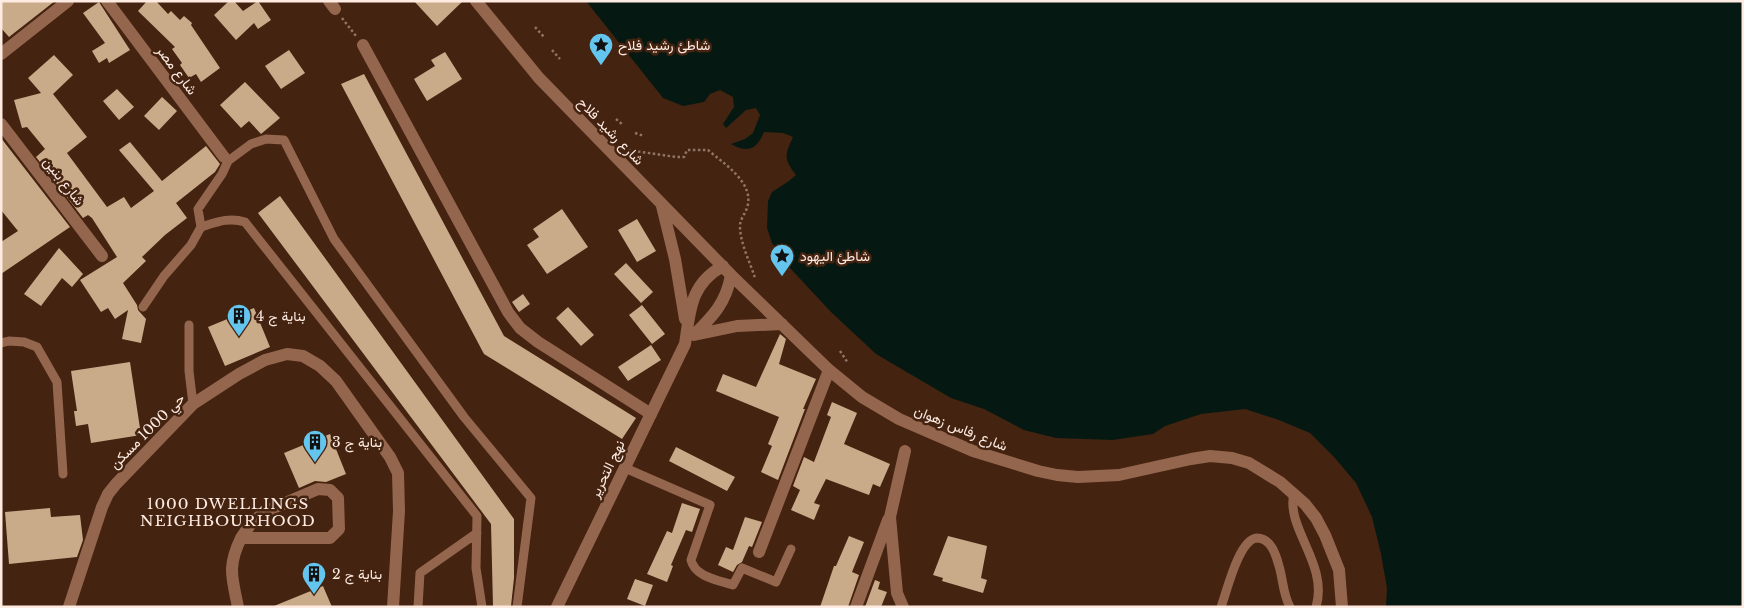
<svg xmlns="http://www.w3.org/2000/svg" width="1744" height="608" font-family="'Libre Baskerville',Vazirmatn,serif">
<rect width="100%" height="100%" fill="#442310"/>
<path fill="#051912" d="M586,1H1743V607H1386L1387,588L1381,554L1372,517L1356,483L1335,458L1310,433L1279,420L1245,409L1201,414L1165,426L1153,434L1139,436L1113,440L1056,438L1024,430L984,409L951,398L876,354L831,312L790,268L772,243L767,228L768,201L772,192L789,181L796,175C783,158 785,155 793,137L783,133L764,132C757,149 748,154 731,144L745,139L753,133L760,115L756,108L746,110L726,128L723,124L734,107L733,97L720,90L710,94L704,102L683,106L663,98Z"/>
<path fill="#caab89" d="M1,1H55L9,37L1,28Z
M147,1H156L168,14L171,11L180,20L184,16L192,23L191,25L220,68L201,82L196,74L189,78L180,65L182,63L172,49L175,47L138,11Z
M229,1H234L243,11L258,1L271,20L258,29L254,23L236,40L214,15Z
M414,1H463L437,26Z
M99,2L130,50L109,63L107,58L99,63L92,51L105,43L83,13Z
M289,50L305,73L281,89L265,66Z
M445,52L462,79L427,101L414,79L435,66L431,60Z
M54,55L73,75L53,94L87,137L67,153L107,207L124,197L131,208L154,191L119,150L130,142L162,181L206,146L220,164L215,172L176,203L187,218L165,235L142,257L146,261L123,283L137,305L138,310L146,319L141,343L122,339L128,310L115,319L108,308L101,312L80,280L117,257L92,218L88,215L83,218L36,157L45,149L27,127L22,128L14,100L41,93L28,78Z
M364,74L504,336L636,418L622,439L484,354L341,84Z
M245,82L280,118L261,134L249,121L241,128L220,105Z
M117,89L134,107L119,120L103,101Z
M162,97L177,111L159,130L144,116Z
M1,138L70,227L1,274V242L18,231L1,210Z
M280,196L514,519V578L511,606H493L491,524L258,213Z
M562,209L588,247L547,274L527,245L539,237L533,229Z
M637,219L656,251L637,262L618,230Z
M59,248L83,274L72,287L62,278L41,306L24,294Z
M626,263L653,292L641,303L614,274Z
M523,294L530,304L519,312L512,302Z
M642,305L665,334L652,344L629,315Z
M568,307L594,335L581,346L556,318Z
M254,308L270,347L225,366L208,327Z
M780,334L786,339L779,364L816,379L803,409H805L778,480L761,472L772,446L768,444L779,417L716,391L723,374L756,387Z
M651,345L661,360L628,381L618,367Z
M130,362L141,435L91,443L88,424L76,426L74,411H77L71,371Z
M832,402L857,413L844,444L890,464L880,487L873,484L869,495L826,479L814,503L820,505L814,520L791,510L800,490L793,486L804,457L814,462L831,417L827,415Z
M330,434L346,474L326,482L315,481L299,488L284,453Z
M676,447L735,477L727,491L669,461Z
M682,503L700,509L692,532L686,530L671,565L673,566L667,582L647,574L667,531L672,533Z
M50,508L51,517L80,515L83,540L77,557L9,564L5,512Z
M745,517L762,522L752,547L749,546L742,562L737,565L733,572L718,565L726,547L733,550Z
M849,536L864,542L852,572L859,575L848,607H820L834,566H836Z
M948,536L987,546L981,578L987,580L983,593L942,581L943,578L933,575Z
M635,579L653,585L645,606L627,599Z
M875,580L880,582L878,589L887,592L881,607H865Z
M323,586L332,607H274V606Z"/>
<g fill="none" stroke-linecap="round" stroke-linejoin="round">
<path stroke="#907566" stroke-width="2.5" stroke-dasharray="2.5 2.5" stroke-linecap="butt" d="M342,18L356,36
M535,27L544,37
M552,50L560,59
M616,119L623,125
M635,133L644,136
M628,150L676,157H684L687,150H708C723,163 752,181 748,204C747,212 740,218 740,226C740,243 750,262 755,278
M840,351L848,363"/>
<path stroke="#94664e" stroke-width="9" d="M143,307L164,276L191,245L201,227
M189,325V371L193,404
M1,343L9,341L24,342L37,347L57,382L63,474
M625,468L710,505L691,560C695,577 718,580 733,585L742,568L776,582L791,549
M1294,493C1285,528 1329,564 1316,607
M418,607L420,573L477,533
M482,607L476,568L477,516L245,222C229,217 217,222 201,227L198,209L222,174L228,161L251,144L266,139L284,140L334,239L464,417L531,498L517,607
M1221,607C1227,591 1239,539 1257,538C1271,538 1276,555 1279,566C1283,579 1283,595 1290,607"/>
<path stroke="#94664e" stroke-width="12" d="M107,1L224,157
M329,1L335,9
M363,45L508,312L520,328L538,342L651,414
M1,54L68,1
M1,124L102,256
M318,489L330,490L338,498L339,529L330,538H241L250,525L264,512Z
M759,552L829,370
M69,607L102,507L108,494L116,484L193,404L239,374L265,360L287,354L303,356L320,366L336,381L390,457L398,473L399,511L393,607
M238,607C232,577 227,567 241,538
M856,607L888,520
M903,607L897,593L890,517L905,451"/>
<path stroke="#94664e" stroke-width="12" d="M476,1L539,78L731,275L829,370L862,397L899,419L973,451L1038,471L1057,475L1078,477L1119,475L1191,459L1210,456L1232,458L1249,463L1280,482L1305,504L1316,518L1325,535L1339,570L1342,607
M662,206L675,259L685,319
M694,335L737,326L782,324
M694,335C713,316 726,303 731,275
M557,607L685,344C690,311 690,284 723,266"/>
</g>
<defs>
<symbol id="sight-pin" viewBox="-11 -11 22 30"><path d="M0 17L-7.5 6A9.5 9.5 0 1 1 7.5 6Z" fill="#64c5ee" stroke="#442310"/><path d="M0-6L1.8-2.2L6-1.7L2.9 1.2L3.7 5.4L0 3.3L-3.7 5.4L-2.9 1.2L-6-1.7L-1.8-2.2Z" fill="#111"/></symbol>
<symbol id="building-pin" viewBox="-11 -11 22 30"><path d="M0 17L-7.5 6A9.5 9.5 0 1 1 7.5 6Z" fill="#64c5ee" stroke="#442310"/><path d="M-4-6H4V6H1V3H-1V6H-4ZM-2.5-4.3h1.7v1.8h-1.7ZM.8-4.3h1.7v1.8H.8ZM-2.5-1h1.7V.8h-1.7ZM.8-1h1.7V.8H.8Z" fill="#111"/></symbol>
</defs>
<g fill-rule="evenodd">
<use href="#sight-pin" x="587" y="31" width="28" height="38"/>
<use href="#sight-pin" x="768" y="242" width="28" height="38"/>
<use href="#building-pin" x="225" y="302" width="28" height="38"/>
<use href="#building-pin" x="301" y="428" width="28" height="38"/>
<use href="#building-pin" x="300" y="560" width="28" height="38"/>
</g>
<g text-anchor="middle" stroke-width="5" stroke-linejoin="round" paint-order="stroke">
<g font-size="14" fill="#feebe2" stroke="#442310" text-anchor="start">
<text x="618" y="50">شاطئ رشيد فلاح</text>
<text x="800" y="261">شاطئ اليهود</text>
<text x="256" y="321">بناية ج 4</text>
<text x="332" y="447">بناية ج 3</text>
<text x="332" y="579">بناية ج 2</text>
</g>
<g font-size="14" fill="#feebe2" stroke="#442310">
<text transform="translate(177 70) rotate(53)" y="5">شارع مصر</text>
<text transform="translate(611 131) rotate(46)" y="5">شارع رشيد فلاح</text>
<text transform="translate(64 181) rotate(52)" y="5">شارع بنين</text>
<text transform="translate(961 428) rotate(22)" y="5">شارع رفاس زهوان</text>
<text transform="translate(147 431) rotate(-45)" y="5">حي 1000 مسكن</text>
<text transform="translate(607 469) rotate(-64)" y="5">نهج التحرير</text>
</g>
<g font-size="15" letter-spacing="1" fill="#feebe2" stroke="#442310">
<text x="228" y="509">1000 DWELLINGS<tspan x="228" dy="17">NEIGHBOURHOOD</tspan></text>
</g>
</g>
<rect width="1744" height="608" fill="none" stroke="#feebe2" stroke-width="5"/>
</svg>
